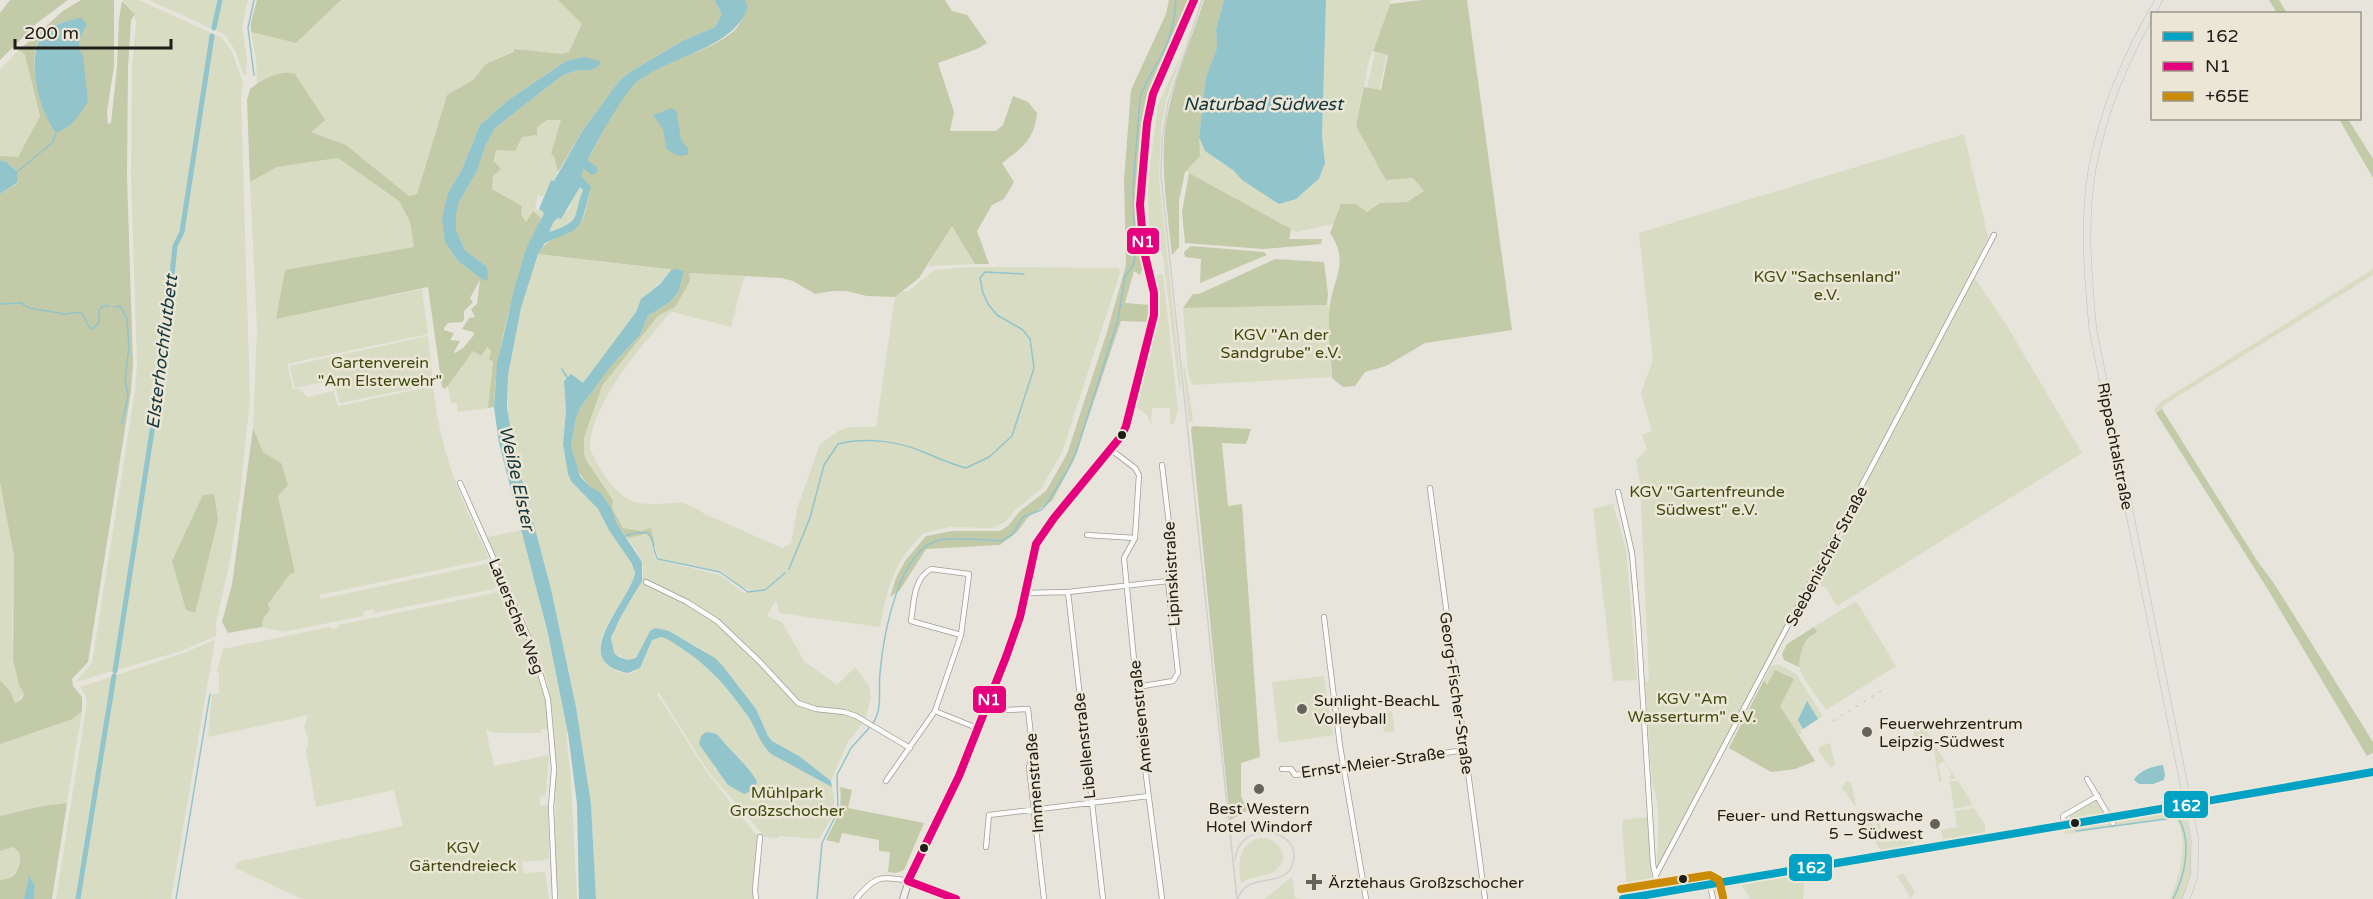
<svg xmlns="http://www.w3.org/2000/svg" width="2373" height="899" font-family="'Varela Round',sans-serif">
<rect width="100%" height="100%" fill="#e7e4dc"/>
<path fill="#d7dcc3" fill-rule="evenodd" d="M122,0H139L222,38L232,52L243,82L241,97L250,400L240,495L230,560L216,623V636L181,651L79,681L77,680L92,663L135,391L137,363L131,176L132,68L136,22L133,11Z
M149,0H248L242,27L247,59L246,74L244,76L235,50L224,34Z
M341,0H558L583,24L569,52L561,54L524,51L519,48L486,64L473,80L447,95L417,194L409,196L346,145L311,132L308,97L295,74L280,73L257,84L256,60L251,32L296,43Z
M1326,0H1391L1368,64L1357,126L1399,179L1414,178L1425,191L1407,202L1380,203L1367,212L1341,204L1334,224L1296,232L1187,172L1179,160L1216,30L1217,48L1206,77L1205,151L1233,170L1242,180L1296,199L1319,180L1325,163L1322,136Z
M1184,48L1166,101L1161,128L1159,178L1181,384L1179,389L1163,256L1149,225L1148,195L1149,173L1158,105Z
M18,51H21L25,55L40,116L18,158L0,156V69Z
M1375,52L1387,54L1379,90L1367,87Z
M547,120H562L551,154L554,156L558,172L554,181L551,180L543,197L538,195L535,208L544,212L541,218L533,211L526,222L521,214L522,206L492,189L496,150L522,137L537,135L536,127Z
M1964,134L1988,237L1972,274L2004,321L2082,453L1837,606L1826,588L1815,583L1869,487L1861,483L1657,868C1657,845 1662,805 1652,784L1645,682L1649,680L1640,484L1636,460L1647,450L1642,435L1652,431L1641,393L1653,360L1639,233Z
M338,158L399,201L410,222L414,247L286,270L276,319L422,289L428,334L287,364L293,389H299L308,397L334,391L337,405L339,406L433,386C440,453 461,499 489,559L319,595L321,599L490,563H493L502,583L493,589L380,612L375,613L373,609L364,611L363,616L283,632L262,627L263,619L270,610L268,604L290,574L294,573L278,496L281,463L263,452L253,428L257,328L250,182L277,167Z
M580,186L583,190C572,218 582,220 549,232L554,221L568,210Z
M952,225L975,264L928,266Z
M538,254L671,270C658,287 643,293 636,312L583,383L565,379L566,410L563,444L568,474L571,481L598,509L634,569C638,599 575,639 612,668C618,673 627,675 634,672C648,665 644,645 655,637C686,635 734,694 749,718C757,730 760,743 771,754L832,787C838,811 831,819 819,839L779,836L778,838L765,837L709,773L659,693L657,694L708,774L758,837L752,888L754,899H596L591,804L576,707L551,589L524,491L508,420V375L521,308ZM717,734C730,751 746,763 757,781L714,769Z
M971,267L1119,268L1120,273L1062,452L1041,489L1016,509L1005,522L993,528L950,527L924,533C894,560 887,589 880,627L779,613L776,600L767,616L782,622L804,661L837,685L855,667L869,686L871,698L865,720L848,742L831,781L799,756L772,741L768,736L756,709L705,651L669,631L648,635L636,658L627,660L614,653C601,620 651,595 642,562C639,553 632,545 627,538L632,535H649L655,558L658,560L720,575L743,592L747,593L750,590L740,586L722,571L662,560L657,555L651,529L642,531L623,528L612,508L613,499L586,460L584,453V438L602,386L658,316L672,309L689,273L747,276L743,280L731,327L673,312L670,313C642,345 590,405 590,448C596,465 613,492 630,500C636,503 646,504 653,504C663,505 676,501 685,504C697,507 703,515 714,518L782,548L791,544L797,509L820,444L840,430L850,427H876L895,297L902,292L908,291L935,270Z
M2373,269V275L2164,405L2162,409L2156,413L2154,410L2162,401Z
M1161,274L1163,275L1178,409L1174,424H1170V408H1152L1151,424L1147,415L1135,406L1157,319L1159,306L1156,275Z
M1329,305L1331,377L1192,385L1188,373L1183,308Z
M428,336L433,384L340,403L333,380L295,388L289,366Z
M486,347L491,351L489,360L493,361L488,408L457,412V403H451L448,386L473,351L481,356Z
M1183,367H1185L1193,420L1189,423Z
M0,482C5,507 12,533 14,559C15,595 5,665 24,694L15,703L10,691L0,680Z
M1613,504L1626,549L1637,680L1613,681L1593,509Z
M522,530L557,674L568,733L566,734L571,780L577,899H559C550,834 561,768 551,703C543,647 510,588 487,537Z
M504,591C522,629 551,686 548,729H541V733H497L486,730L494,766L549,755L546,792L545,796L540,797V806L548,805L549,858L545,860L522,862L524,873L545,872L549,899H302L236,868L235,865L241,861L403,826L394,790L316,807L306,750L309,741L304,728L308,715L208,737L212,695L219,693V673L217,671L223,649L330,627L332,629L338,628V625Z
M1856,601L1896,666L1826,710C1818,697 1805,683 1800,669C1794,656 1806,638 1817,632L1814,627Z
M215,640L171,899H56L87,702L86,696L80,687L181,654Z
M1778,664L1796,674L1822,715V717L1801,730L1802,733L1798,735L1764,680L1771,666Z
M1324,676L1333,735L1279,743L1272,682Z
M82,711L67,803L42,806L0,816V744L73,719Z
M1392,711L1395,731L1384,732L1381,712Z
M1923,725L1932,740L1915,743L1913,728Z
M1933,742L1956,779H1950L1949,776L1952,774L1944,761L1938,765L1942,782H1939Z
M1830,743L1835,766L1830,767L1819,751V747Z
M1846,781L1851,782L1856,805H1854L1842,788Z
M1950,781H1958L1973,805L1954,809Z
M2098,799L2106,813L2071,819L2069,816Z
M1974,808L1985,825V832L1943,840L1941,830L1957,827L1955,811Z
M2175,812L2187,822C2192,849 2195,874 2182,899H2170C2179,879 2191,837 2175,818L2065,834L2064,829Z
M1647,817L1652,883L1650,888L1627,892L1622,826L1623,820Z
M1879,818L1884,842L1914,835V845L1881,851L1866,825L1868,822L1873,821L1874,827H1876V822Z
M1261,838C1278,838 1292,856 1276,870C1267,878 1252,875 1241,883C1237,864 1239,842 1261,838Z
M13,847L19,852L18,868L10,878L0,881V851Z
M1903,873L1915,892L1911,898L1897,876Z
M1802,874L1804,883L1803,899H1750L1742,885Z
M1292,877L1295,898L1302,899H1264Z"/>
<path fill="#c3caa8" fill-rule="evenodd" d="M10,0H68L37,23L0,60V13Z
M81,0H114V66L107,112L108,124L111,123L117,67L119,19L122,1L135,14L131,20L128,68L127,176L133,363L131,391L88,662L72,679L73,686L82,697V711L73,719L0,744V680L10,691L15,703L22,699L24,694L19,685L13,660L14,556L0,482V194L17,184V172L7,162L0,160V156L18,157L40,116L25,55L21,51H18L63,11ZM76,19L87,25L80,38L79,49L88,102L64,130L52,127C40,102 20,47 50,28C58,23 68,21 76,19Z
M257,0H341L296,43L251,32V22Z
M558,0H714L722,14L715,27L684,40L630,72L619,81L583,130L558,172L554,156L551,154L561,120H547L537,127V135L522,137L515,151L496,150L494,161L501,169L493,176L492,189L522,206L521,214L526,222L533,211L541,218C517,279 496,340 494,407L488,408L493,361L489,360L491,351L487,347L481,356L473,351L448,386L444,389L442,387L428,287L276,319L285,270L414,247L410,222L399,201L338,158L277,167L250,182L247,100L250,89C262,79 281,69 295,74L325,120L311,132L346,145L409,196L417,194L447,95L473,80L486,64L513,52L515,49L561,54L569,52L582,24ZM566,61L600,65L591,70H579L563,75L495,128L485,147L477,171L459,202L456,215V230L465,250L487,267L484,281L458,261L445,242L448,193L462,169L480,125L507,101ZM480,280L477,304L471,309L475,317L469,318L462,329L473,332L474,335L463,348L455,353L454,352L460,341L450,340L454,333L444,330V328L448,323L462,322L464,320V311L473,302L470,298Z
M745,0H945L952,11L967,15L987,43L977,49L938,63L954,112L950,131H996L1003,125L1013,96L1028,102L1037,113C1034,140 1023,147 1002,163L1014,182L1004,199L992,205L977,231L989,264H975L952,226L919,278L895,297L867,296L846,291H832L815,294L793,281L781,278L689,273L690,281L675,307L658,316L602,386L584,438V453L586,460L613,500L612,508L623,528L642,531L651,528L655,546L653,547L650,537L646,534L627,538L578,471L571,446L576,418L580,408L612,365L640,335L648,316L670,302L679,291L684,271L538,254C547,236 566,238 579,224C587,216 586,202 590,193L580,176L583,169C597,145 616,100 636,83C664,58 706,55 734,31C740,25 744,15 748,7Z
M1169,0H1189L1172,45L1150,93L1136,191L1142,270L1140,275L1134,271L1125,303L1150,305L1148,322L1121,321L1074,460L1052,501L1029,516L1017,532L1000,545L926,549L900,590L890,597L896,578L905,561L926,536L952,531H1000L1008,526L1020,511L1046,491L1067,454L1107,332L1126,265L1124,179L1131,90L1166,14Z
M1204,0H1224L1216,31L1217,48L1206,77L1199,137L1200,156L1185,172L1179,201V247L1172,255C1168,217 1162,179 1164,141C1167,95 1190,44 1204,0Z
M1422,0H1467L1512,330L1425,343L1386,366L1365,372L1355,386L1343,387L1332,378C1331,354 1327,327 1330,304C1335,275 1349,261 1330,233L1341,204H1356L1367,212L1380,203L1407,202L1424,191L1413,178L1386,180L1356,126L1364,87L1381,90L1388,55L1373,51L1390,4Z
M2269,0H2279L2287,13H2277Z
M2339,119H2348L2373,159V178Z
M1189,173L1291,229L1289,239H1322L1321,244L1263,249L1185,243L1182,212Z
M1191,246L1264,252L1267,255L1200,283L1201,259L1185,257L1184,252Z
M1275,259L1324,262L1328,294L1327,305L1183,308L1193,294H1199Z
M2162,409L2256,559L2275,585L2373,742V753L2367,756L2267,588L2156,413Z
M1194,426L1251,429L1246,444L1222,443L1228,506L1242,504L1260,757L1241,763V796L1247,811L1230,820L1191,428Z
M253,428L263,452L281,463L288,485L278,496L295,573L290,574L268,604L270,610L263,619L262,627L228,633L222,622L232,585Z
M214,494L218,520L195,613L186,610L172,561L203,495Z
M1814,627L1817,632C1803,639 1800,652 1799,667L1784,660L1782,654L1787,644Z
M1775,670L1794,679L1780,706L1815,761L1795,769L1771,772L1729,748L1764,680L1767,685Z
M840,787L852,790L848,808L924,823L904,870L896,873L888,872L890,852L879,851V840L842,833L839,843L826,840C836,819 843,813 840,787Z
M67,803L52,899H34L35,886L29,876L24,899H0V881C3,879 7,879 10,878C19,873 21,861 19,852L13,847L0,851V816L42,806Z"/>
<path fill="#92c4cc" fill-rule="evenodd" d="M714,0H745L748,7C733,50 671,55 637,82C623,93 587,158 581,176L591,187L584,214L580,224L573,231L545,243L538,254L521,308L508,375L507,407L513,446L551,589L576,707L591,804L596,899H579L577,804L568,733L548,634L499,443L494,407L497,364L514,290L526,249L544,213L539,209L551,180L554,181L583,130L619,81L630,72L684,40L715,27L722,14ZM580,187L583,190C572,217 583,221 549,232L554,221L558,218L561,219Z
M1224,0H1326L1322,136L1325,163L1319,179L1296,199L1279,204L1242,180L1233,170L1205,151L1199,137L1206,77L1217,48L1216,30Z
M82,18L87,25L80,38L79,49L83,56L88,102C79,115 71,128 56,133C39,111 25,57 43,34C51,25 70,19 82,18Z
M585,57L600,61V65L592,70H579L563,75L495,128L485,147L477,171L459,202L456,215V230L465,250L487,267L488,280L484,281L458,261L445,242L442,218L448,193L462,169L480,125L507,101L566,61Z
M672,108L677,112L681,140L688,148V154C679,158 673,154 666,148L663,129L653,115Z
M0,160L7,162L17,172V183L0,194Z
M677,269L684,271L679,291L670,302L648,316L640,335L612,365L580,408L576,418L571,446L580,476L590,487L600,492L611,508L617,524L642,562V581L620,618L611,638L614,653L619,657L627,660L636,658L650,631L655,628L669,631L715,658L722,665L756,709L768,736L772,741L799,756L831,781L832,787L771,754C759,743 756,727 747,715C723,681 703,660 667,639L661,637L652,640L640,668L628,673C565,661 630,602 635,573L632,564L609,530L598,509L571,481L568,474L563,444L566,410L564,381L571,374L583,383L636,312L641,299L660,284L671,270Z
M1807,701L1818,719L1803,729L1798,720Z
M706,732L717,734C730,751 746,763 757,781L754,790L744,794L728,785L699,744L701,736Z
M2163,765L2165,774L2164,780L2153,784H2139L2134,780C2138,771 2153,766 2163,765Z
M29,875L35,886L34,899H24Z"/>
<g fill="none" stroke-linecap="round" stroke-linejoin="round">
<path stroke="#92c4cc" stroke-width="1.5" d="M254,75L248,28L254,0
M17,172L53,142L56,133
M0,304L21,303L29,308L65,314L81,312L90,328H94L99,322V310L103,306H109
M114,307L120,306L127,318L129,347L125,379L128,396L122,424
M562,369L568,379
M625,536L635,533H648C655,540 652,551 658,559L720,572L748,592L765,590L785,573
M789,569L810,518L824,465L838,444C866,437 899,441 926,453C940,459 951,464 966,468L989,457L1012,436L1034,368L1030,339L1023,330L997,315L988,304L983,293L980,278L985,272L1024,274
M873,723C883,708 878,690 880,673C883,638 898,548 940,540C959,537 981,540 1001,541L1012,535L1023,517L1041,510L1046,505L1067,471L1076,453L1118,320L1125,277L1133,265L1135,257L1133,188L1140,98C1145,81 1154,70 1162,55C1171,38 1175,19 1176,0
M2076,831L2174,818L2179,819C2192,843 2185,876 2173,899
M176,899L210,694
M817,899L822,843L838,811L837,775L851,748L870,727"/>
<path stroke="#92c4cc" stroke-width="5" d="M214,28L220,0
M115,671L164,353L175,246L182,232L212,36
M78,899L114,676"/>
<path stroke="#92c4cc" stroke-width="9" d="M578,159L593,170"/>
<defs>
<path id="minor" d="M1110,449L1135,468L1139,475L1135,538L1124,558L1143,752L1162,899
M460,483L532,645L548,700L554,769L551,807L555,899
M1430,488L1485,899
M1618,492L1632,553L1638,621L1653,864L1659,893
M1087,535L1135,538
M646,582L687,602L717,621L760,662L798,703L816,709L844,712L856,716L910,748
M1068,592L1103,899
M1025,593L1068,592L1168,581
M1324,617L1340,746L1366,899
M1137,687L1173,681L1178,673L1168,581C1173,565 1167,549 1170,532L1162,465
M988,703L1005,710L1028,709L1033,754L1029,767L1044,899
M935,711L977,728
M1282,769H1291L1295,775L1465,750
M2087,779L2113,823
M886,781L935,711L961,635L911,621C914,603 913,579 931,569L969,574L961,635
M2065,826L2063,816L2098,796
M986,847L989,815L1149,796
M1656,875L1994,235
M1710,885L1713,899
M756,899L755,890L760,837
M856,899C874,877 880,875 908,881"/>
<path id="tertiary" d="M2188,806L2373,772"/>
<path id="secondary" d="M908,881L956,899
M903,899L913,868L959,776L1006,657L1020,617L1030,565L1036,544L1054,518L1122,435L1126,426L1154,315V293L1144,251L1140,205L1147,123L1153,94L1194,0
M1623,899L1992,836L2188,806"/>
<path id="primary" d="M2159,0C2128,52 2103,110 2092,170C2083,223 2088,277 2093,330L2195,840L2194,877L2186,899"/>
</defs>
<use href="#minor" stroke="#a09d97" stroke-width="6"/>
<use href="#tertiary" stroke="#a09d97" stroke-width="7"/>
<use href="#secondary" stroke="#a09d97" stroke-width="8"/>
<use href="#primary" stroke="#c1c0bb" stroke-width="8"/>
<use href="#minor" stroke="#fbfbfa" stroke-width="4.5"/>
<use href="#tertiary" stroke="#fbfbfa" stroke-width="5"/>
<use href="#secondary" stroke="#f0efeb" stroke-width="6"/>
<use href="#primary" stroke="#e5e3dd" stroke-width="7"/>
<path stroke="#d0cfcd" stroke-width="1.5" d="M1202,0L1168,103L1162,139L1161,176L1237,899
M1235,860C1238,819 1303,827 1293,863C1284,891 1248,869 1238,899"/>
<path stroke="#d0cfcd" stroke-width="1.5" stroke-dasharray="3 6" stroke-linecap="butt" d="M1833,721L1884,689"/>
<defs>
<path id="bus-1" d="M1623,899C1873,856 2123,817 2373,772"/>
<path id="bus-2" d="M956,899L908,881L959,776L1006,657L1020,617L1036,544L1054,518L1122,435L1126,426L1154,315V293L1144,251L1140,205L1147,123L1153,94L1194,0"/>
<path id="bus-3" d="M1621,889L1710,875L1719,880L1723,897"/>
</defs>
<use href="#bus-1" stroke="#ece6d7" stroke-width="12"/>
<use href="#bus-2" stroke="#ece6d7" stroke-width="12"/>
<use href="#bus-3" stroke="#ece6d7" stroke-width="12"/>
<use href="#bus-1" stroke="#02a2c5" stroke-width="8"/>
<use href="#bus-2" stroke="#e5007d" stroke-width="8"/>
<use href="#bus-3" stroke="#cc8b05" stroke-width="8"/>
</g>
<g fill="#1f1d17" stroke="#ece6d7" stroke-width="2">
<circle cx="1122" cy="435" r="5"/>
<circle cx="2075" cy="823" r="5"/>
<circle cx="924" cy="848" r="5"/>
<circle cx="1683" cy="879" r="5"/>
</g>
<g fill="#65635c" stroke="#ece6d7" stroke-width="2">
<circle cx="1302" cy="709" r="6"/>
<circle cx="1867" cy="732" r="6"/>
<circle cx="1259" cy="789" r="6"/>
<circle cx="1935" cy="824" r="6"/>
<path d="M1311 873h6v6h6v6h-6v6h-6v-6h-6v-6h6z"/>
</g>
<g text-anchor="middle" stroke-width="5" stroke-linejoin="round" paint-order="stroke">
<g font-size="16" fill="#3e4b0c" stroke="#ece6d7">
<text x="1827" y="282">KGV "Sachsenland"<tspan x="1827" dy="18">e.V.</tspan></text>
<text x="1281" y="340">KGV "An der<tspan x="1281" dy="18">Sandgrube" e.V.</tspan></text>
<text x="380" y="368">Gartenverein<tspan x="380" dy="18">"Am Elsterwehr"</tspan></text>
<text x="1707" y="497">KGV "Gartenfreunde<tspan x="1707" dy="18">Südwest" e.V.</tspan></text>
<text x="1692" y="704">KGV "Am<tspan x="1692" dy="18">Wasserturm" e.V.</tspan></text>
<text x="787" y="798">Mühlpark<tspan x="787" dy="18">Großzschocher</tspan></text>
<text x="463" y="853">KGV<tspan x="463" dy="18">Gärtendreieck</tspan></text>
</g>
<g font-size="16" fill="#1f1d17" stroke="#ece6d7">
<text transform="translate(2116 446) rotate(79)" y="6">Rippachtalstraße</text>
<text transform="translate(1826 556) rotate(-62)" y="6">Seebenischer Straße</text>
<text transform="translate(1171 574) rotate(-93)" y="6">Lipinskistraße</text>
<text transform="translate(517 616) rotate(68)" y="6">Lauerscher Weg</text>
<text transform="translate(1457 693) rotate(82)" y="6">Georg-Fischer-Straße</text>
<text transform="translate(1140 717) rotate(-96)" y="6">Ameisenstraße</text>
<text transform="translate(1084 746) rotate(-96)" y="6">Libellenstraße</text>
<text transform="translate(1373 762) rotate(-8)" y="6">Ernst-Meier-Straße</text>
<text transform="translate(1034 783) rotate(-94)" y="6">Immenstraße</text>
</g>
<g font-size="16" fill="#1f1d17" stroke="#ece6d7" text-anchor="start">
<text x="1314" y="706">Sunlight-BeachL<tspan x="1314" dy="18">Volleyball</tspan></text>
<text x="1879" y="729">Feuerwehrzentrum<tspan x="1879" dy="18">Leipzig-Südwest</tspan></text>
<text x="1259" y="814" text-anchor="middle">Best Western<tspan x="1259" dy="18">Hotel Windorf</tspan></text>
<text x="1923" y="821" text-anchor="end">Feuer- und Rettungswache<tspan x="1923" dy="18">5 – Südwest</tspan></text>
<text x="1328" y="888">Ärztehaus Großzschocher</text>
</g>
<g font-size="18" font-style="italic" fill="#14383e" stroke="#ece6d7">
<text x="1263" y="110">Naturbad Südwest</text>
<text transform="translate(162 352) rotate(-83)" y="6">Elsterhochflutbett</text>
<text transform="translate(517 478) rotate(77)" y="6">Weiße Elster</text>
</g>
</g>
<g stroke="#ece6d7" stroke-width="2">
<rect x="1126" y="227" width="34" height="28" rx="6" fill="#e5007d"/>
<rect x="972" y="685" width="35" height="29" rx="6" fill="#e5007d"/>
<rect x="2163" y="790" width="46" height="29" rx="6" fill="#02a2c5"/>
<rect x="1788" y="853" width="45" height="29" rx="6" fill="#02a2c5"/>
</g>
<g font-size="16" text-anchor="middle" font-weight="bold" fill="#fff">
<text x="1143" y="247">N1</text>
<text x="989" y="705">N1</text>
<text x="2186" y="811">162</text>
<text x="1811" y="873">162</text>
</g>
<rect x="2151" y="12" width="210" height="108" fill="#ece6d7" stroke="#9a968a" stroke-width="1.5"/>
<rect x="2163" y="32" width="30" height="9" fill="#02a2c5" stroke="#9a968a" stroke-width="1.5"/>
<text x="2205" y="42" font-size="18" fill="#1f1d17">162</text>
<rect x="2163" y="62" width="30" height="9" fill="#e5007d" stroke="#9a968a" stroke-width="1.5"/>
<text x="2205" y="72" font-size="18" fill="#1f1d17">N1</text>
<rect x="2163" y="92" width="30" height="9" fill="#cc8b05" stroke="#9a968a" stroke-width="1.5"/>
<text x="2205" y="102" font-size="18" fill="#1f1d17">+65E</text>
<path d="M15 39v9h156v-9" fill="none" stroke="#1f1d17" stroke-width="3"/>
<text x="24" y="39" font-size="18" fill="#1f1d17" stroke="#ece6d7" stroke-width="4.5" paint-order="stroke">200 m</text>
</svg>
